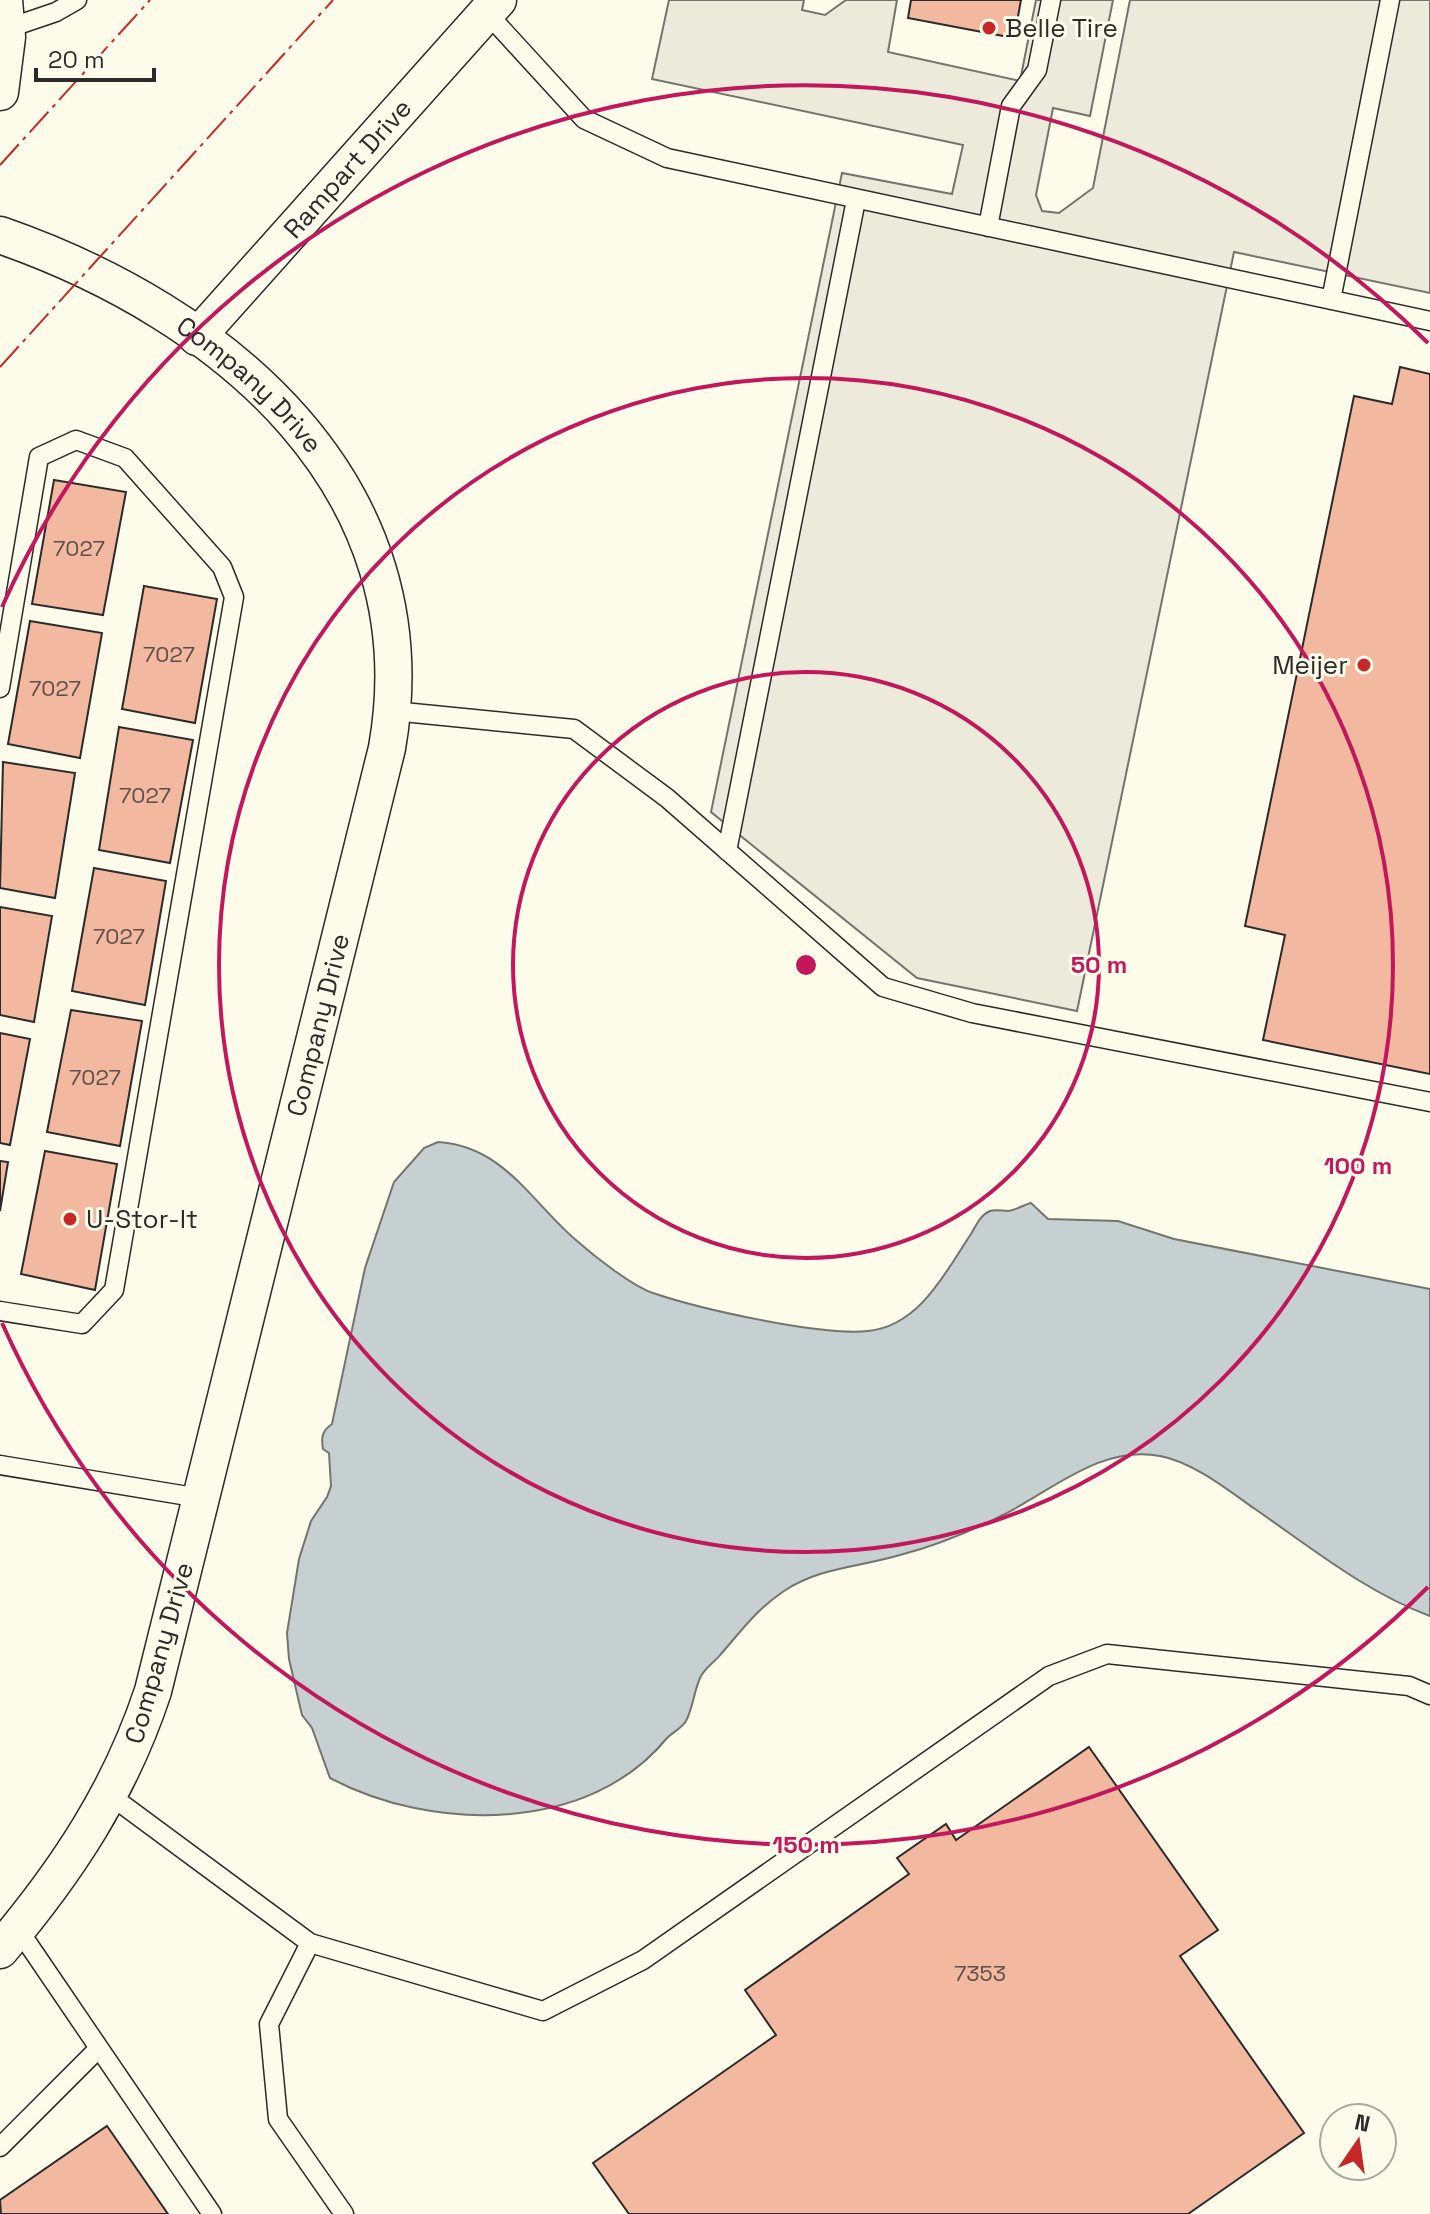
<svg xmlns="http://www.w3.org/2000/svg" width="1430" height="2214" font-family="'Space Grotesk',sans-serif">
<rect width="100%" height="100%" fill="#fdfbea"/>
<path fill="#eceadb" stroke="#74746e" stroke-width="2" d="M669,0H804L802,10L825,15L846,0H897L888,52L1020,81L1036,0H1113L1090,116L1053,108L1036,195L1042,211L1059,213L1093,188L1130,0H1430V293L1234,252L1077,1011L917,978L711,812L842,173L952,194L963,145L652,79Z"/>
<path fill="#c7d0d0" stroke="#74746e" stroke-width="2" d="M438,1142C504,1146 531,1202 577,1241C594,1256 632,1286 653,1293C700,1309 820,1336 868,1331C920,1326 946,1271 971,1234C976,1226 980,1215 990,1211C995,1209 1003,1211 1008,1211C1016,1210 1023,1205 1031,1203L1048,1219L1118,1221L1174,1239L1430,1289V1616C1367,1593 1310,1547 1255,1509C1228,1490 1193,1462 1160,1456C1101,1444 1050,1492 1001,1516C969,1532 935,1546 900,1555C860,1567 820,1567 784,1591C757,1609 742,1630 721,1654C715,1662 704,1668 700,1678C694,1691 693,1708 686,1721C682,1728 673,1732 667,1738C589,1834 432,1832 330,1778L312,1728L302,1715L289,1659L287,1633L299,1559L311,1521L327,1497L331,1486L329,1453L323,1449C321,1437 322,1431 332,1424L365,1268L394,1182L424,1148Z"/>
<path fill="#f2b8a0" stroke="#2b2b2b" stroke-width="2" d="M911,0H1021L1014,38L908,18Z
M1400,367L1430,374V1074L1263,1040L1285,935L1245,926L1354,396L1392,404Z
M54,480L126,492L103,615L32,604Z
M144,586L217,599L195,723L122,709Z
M30,621L102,633L80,758L8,744Z
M119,727L193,740L170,863L99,850Z
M3,762L75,773L55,898L0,888Z
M94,868L166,881L145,1005L72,991Z
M0,907L52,916L34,1022L0,1015Z
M71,1010L142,1021L120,1146L47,1132Z
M0,1033L30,1039L10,1145L0,1143Z
M45,1151L117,1164L95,1290L21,1274Z
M0,1161L8,1162L0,1211Z
M1089,1747L1218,1930L1180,1956L1304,2133L1188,2214H629L593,2163L776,2035L745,1990L909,1874L897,1858L946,1824L956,1840Z
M107,2126L168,2214H1L0,2200Z"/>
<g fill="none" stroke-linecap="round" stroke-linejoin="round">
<defs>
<path id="lane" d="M487,13L584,119L667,158L1430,321
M6,29L56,12L77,0
M988,227L1011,106L1037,70L1051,0
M1331,300L1390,0
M0,688L39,457L76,440L125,458L222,567L234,597L114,1290L82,1324L0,1311
M393,711L574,729L667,798L883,987L972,1013L1430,1102
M727,851L856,200
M0,1465L200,1498
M111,1796L310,1943L543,2011L643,1960L1049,1676L1107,1654L1409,1686L1430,1695
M18,1929L212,2214
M310,1943L269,2024L278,2119L344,2214
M0,2147L99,2048"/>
<g id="street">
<path d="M0,92L7,37L4,0"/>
<path id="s1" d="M0,235C225,313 433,487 387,748L153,1691C120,1791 67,1871 0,1950"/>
<path id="s2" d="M197,337L498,0"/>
</g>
</defs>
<use href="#lane" stroke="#2b2b2b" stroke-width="21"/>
<use href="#street" stroke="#2b2b2b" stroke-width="39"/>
<use href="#lane" stroke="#fdfbea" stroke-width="18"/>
<use href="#street" stroke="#fdfbea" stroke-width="36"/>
<path stroke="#c62828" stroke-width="2" stroke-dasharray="28 6 4 6" stroke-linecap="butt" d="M0,165L150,0
M0,367L333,0"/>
</g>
<g fill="none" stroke="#c2185b" stroke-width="4">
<circle cx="806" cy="965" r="293"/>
<circle cx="806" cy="965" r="587"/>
<path d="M1428 1587A880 880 0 0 1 2 1323M2 607A880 880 0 0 1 1428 343"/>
</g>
<g fill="#c62828" stroke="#fdfbea" stroke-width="3">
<circle cx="989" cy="28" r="8"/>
<circle cx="1364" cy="665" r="8"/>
<circle cx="70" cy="1219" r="8"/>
</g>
<g text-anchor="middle" stroke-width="6" stroke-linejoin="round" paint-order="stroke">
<g font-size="22" fill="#5d4e48">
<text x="79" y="556">7027</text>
<text x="169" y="662">7027</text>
<text x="55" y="696">7027</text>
<text x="145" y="803">7027</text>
<text x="119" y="944">7027</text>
<text x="95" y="1085">7027</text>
<text x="980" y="1981">7353</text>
</g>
<g font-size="26" fill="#2b2b2b" stroke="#fdfbea" text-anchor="start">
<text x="1005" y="37">Belle Tire</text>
<text x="1348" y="674" text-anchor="end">Meijer</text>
<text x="86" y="1228">U-Stor-It</text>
</g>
<g font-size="26" fill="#2b2b2b" stroke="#fdfbea">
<text dy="9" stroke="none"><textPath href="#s2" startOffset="226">Rampart Drive</textPath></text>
<text dy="9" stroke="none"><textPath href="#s1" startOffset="294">Company Drive</textPath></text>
<text transform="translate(318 1025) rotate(-76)" y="9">Company Drive</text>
<text transform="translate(159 1653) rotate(-74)" y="9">Company Drive</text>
</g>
</g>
<circle cx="806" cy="965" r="12" fill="#c2185b" stroke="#fdfbea" stroke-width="4"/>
<g font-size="24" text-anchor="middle" font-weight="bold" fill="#c2185b" stroke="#fdfbea" stroke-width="6" stroke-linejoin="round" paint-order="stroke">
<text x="1099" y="973">50 m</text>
<text x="1358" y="1174">100 m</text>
<text x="806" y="1853">150 m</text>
</g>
<g transform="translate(1358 2142) rotate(13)"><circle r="38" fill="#fdfbea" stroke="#a9a89e" stroke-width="2"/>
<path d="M0-6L14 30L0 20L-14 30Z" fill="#c62828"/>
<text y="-12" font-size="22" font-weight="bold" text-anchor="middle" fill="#2b2b2b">N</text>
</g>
<path d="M36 68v12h118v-12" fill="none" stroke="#2b2b2b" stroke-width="4"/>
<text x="48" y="68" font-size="24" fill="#2b2b2b" stroke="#fdfbea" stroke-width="6" paint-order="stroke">20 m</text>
</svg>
